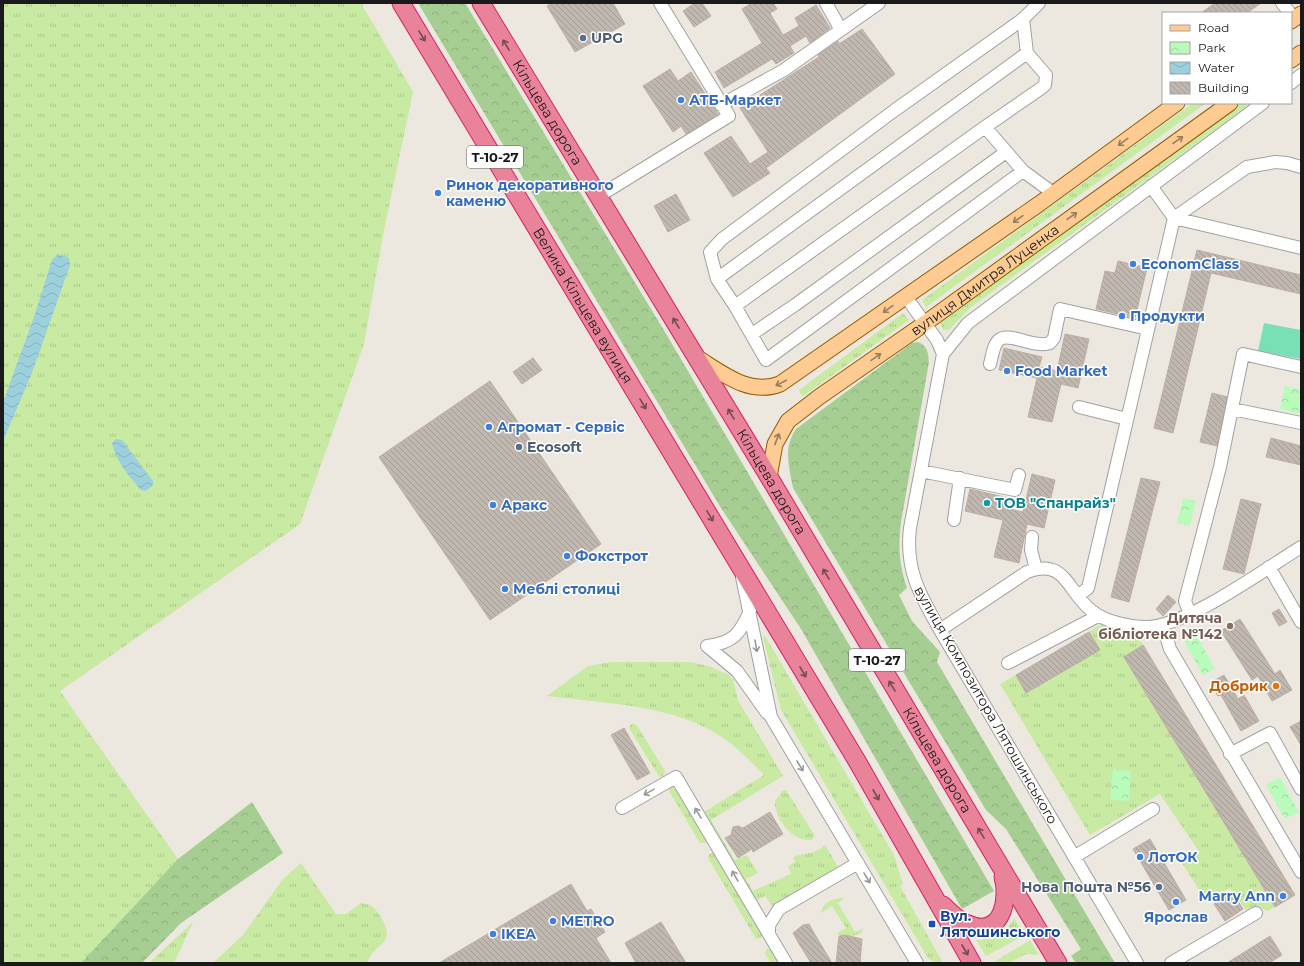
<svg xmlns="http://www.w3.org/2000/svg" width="1304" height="966" font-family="Montserrat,sans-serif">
<defs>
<pattern id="grass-tufts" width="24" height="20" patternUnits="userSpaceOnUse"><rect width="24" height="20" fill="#c8eaa2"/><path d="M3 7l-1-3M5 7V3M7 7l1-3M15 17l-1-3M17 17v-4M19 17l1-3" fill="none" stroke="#abc88b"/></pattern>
<pattern id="forest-crowns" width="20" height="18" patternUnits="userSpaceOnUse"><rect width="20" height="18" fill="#a6ce92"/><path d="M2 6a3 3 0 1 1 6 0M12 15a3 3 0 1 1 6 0" fill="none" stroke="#8eb07d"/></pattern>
<pattern id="park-crowns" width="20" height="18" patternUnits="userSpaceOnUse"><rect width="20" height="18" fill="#b8fbbb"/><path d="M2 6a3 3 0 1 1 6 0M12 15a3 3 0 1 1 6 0" fill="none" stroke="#9ed7a0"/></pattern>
<pattern id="water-waves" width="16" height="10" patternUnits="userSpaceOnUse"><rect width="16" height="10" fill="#9dd0dd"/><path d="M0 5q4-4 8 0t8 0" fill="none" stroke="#87b2bd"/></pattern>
<pattern id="building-back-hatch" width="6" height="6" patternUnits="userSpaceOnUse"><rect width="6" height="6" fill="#c0b7af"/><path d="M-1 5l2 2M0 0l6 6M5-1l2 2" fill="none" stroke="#a49d96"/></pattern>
</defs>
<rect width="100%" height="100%" fill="#ede8df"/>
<path fill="url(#grass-tufts)" d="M3,3H361L413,92L384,230L364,344L300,524L60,691L178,859L81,963H3Z
M1193,103H1206L926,307L922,300Z
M1241,103H1252L970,308L949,330H943L940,321Z
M903,313L909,320L802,397L799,390Z
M1103,622L1133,629L1143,645L1124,657L1275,907L1267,911L1259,906L1246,910L1230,888L1207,902L1182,863L1200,853L1160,794L1090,835L1000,684L1016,675L1027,693L1100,650L1089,632Z
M765,636L894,855L903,884L900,886L943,963H935L928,958L781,710L763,637Z
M611,662H690L709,666L729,675L733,679L738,700L783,776L711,820L735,860L747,855L758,873L746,879L753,891L791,874L788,866L795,862L793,857C805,852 814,855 825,845L838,867L773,907L765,896L754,902L702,813L764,775C751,762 738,748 723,738C677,705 602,703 547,696L588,666Z
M633,724H636L665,771L664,775L661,777L658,775L629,728L630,725Z
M672,786L675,787L706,840V843H700L669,791V788Z
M786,790L815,836L811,840C792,842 774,818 775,801L782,791Z
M711,853L714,854L762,935L761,938L756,939L708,858V855Z
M301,863L336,914H346L361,903C366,904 369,904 373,907C379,912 390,930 386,938C382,947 371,950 367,963H213L243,935L283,879Z
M845,898L838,903L855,932L864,928L861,933L850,937L836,934L846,928L832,906L821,913C823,901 835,898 845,898Z
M1014,918L1025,935L986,956L976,940C993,940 1006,933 1014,918Z
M193,922L174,963H149Z
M1030,940L1039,955L1026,954L1009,963H992Z
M769,949L772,950L779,963H771L765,954L766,950Z"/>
<path fill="url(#forest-crowns)" d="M418,3H465L665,332L994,891L962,909L801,629L721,508Z
M917,342C928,345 928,353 929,362L901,522C898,547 899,564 907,588L899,595L912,621L940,652L937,662L1115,963H1076L1071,956L1081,949L1006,829L986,810L793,488C789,466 783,448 796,429L912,343Z
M252,802L283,853L181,923L142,963H81L178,859Z"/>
<path fill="url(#park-crowns)" d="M1285,386L1301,390V414L1280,409Z
M1183,498L1196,501L1190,526L1177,523Z
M1196,634L1215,669L1203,675L1184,641Z
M1113,769L1131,771L1129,801L1110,800Z
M1280,777L1299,812L1285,819L1266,785Z"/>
<path fill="#79e0b5" d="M1264,323L1301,330V359L1258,351Z"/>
<path fill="url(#water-waves)" d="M58,254L69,258L70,265L32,373L3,441V402L34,317L52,260Z
M116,439L122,440L153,481V485L146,491L141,490C129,476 116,462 112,443Z"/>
<path fill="url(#building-back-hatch)" stroke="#bfada1" d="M552,3H613L625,24L575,52L547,6Z
M695,3H702L711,16L694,27L683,11Z
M752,3H773L777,9L770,13L783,35L799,26L795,18L816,5L830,28L810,43L806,36L790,46L794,53L776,64L772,59L724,88L715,72L762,43L742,9Z
M1215,3H1261L1247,13H1201Z
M862,29L895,74L766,168L770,173L733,197L704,153L731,136L750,164L768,152L740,108L819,57L818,55L838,41L839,44Z
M670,69L678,81L691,72L718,114L686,134L681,126L673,132L643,86Z
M676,194L690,220L668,232L654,206Z
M1197,250L1301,275V294L1211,273L1173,433L1154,428Z
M1118,261L1147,268L1135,318L1096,309L1105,271L1115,273Z
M1065,334L1089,339L1078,388L1061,384L1052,422L1028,417L1037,378L999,370L1004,348L1042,357L1039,367L1057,371Z
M533,358L542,370L522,384L513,372Z
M490,381L601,544L490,620L379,457Z
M1212,393L1227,397L1217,446L1200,442Z
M1271,438L1301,446V465L1266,457Z
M1032,474L1055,480L1044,528L1027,524L1019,563L994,557L1003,520L965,511L970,489L1008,498L1005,508L1023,512Z
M1141,478L1160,482L1129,602L1111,597Z
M1241,499L1261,504L1244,574L1223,569Z
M1168,595L1176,602L1163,616L1156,609Z
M1279,609L1287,622L1279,626L1272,613Z
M1240,619L1275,674L1280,670L1292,690L1272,701L1258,676L1252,680L1221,631Z
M1089,632L1100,650L1026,693L1016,675Z
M1143,645L1295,895L1275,907L1124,657Z
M1224,675L1238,699L1244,695L1259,721L1241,731L1221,695L1218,696L1210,683Z
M1301,721V745L1290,727Z
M624,728L650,773L637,780L611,735Z
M770,812L783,834L753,852L752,849L738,858L725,838L731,835L733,827L738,826L743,828Z
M1150,839L1186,900L1169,910L1133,849Z
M571,884L587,911L591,909L605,932L596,938L611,963H439Z
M1232,892L1243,909L1225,921L1214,904Z
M661,922L686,963H636L625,943Z
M809,924L814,933L832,963H811L798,942L793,933L803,925Z
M845,935L862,939L860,963H836L839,936Z
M1270,936L1282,955L1269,963H1227Z"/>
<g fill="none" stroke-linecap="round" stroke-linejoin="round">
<defs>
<path id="minor" d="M826,3L841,30
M1282,3L1290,13
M1291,83L1301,75
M721,105L784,70L879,3
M985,127L1023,171L1053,193
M1023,171L766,360L735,306L717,279L710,252L722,239L895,110L1023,19L1039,3
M1151,186L1174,218L1301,248
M599,196L729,116L660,3
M717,279L1027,53
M906,297L937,340L943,354L910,528C905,570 920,595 940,630L1137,963
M735,306L985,127L1040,89L1045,85L1046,75L1027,53L1023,19
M752,334L795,305L1006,152
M943,354L968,323L1263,103
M990,364C992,357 993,345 999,340C1008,331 1036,349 1050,343L1054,338L1060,309L1148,329
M1079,407L1127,419
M1232,409L1301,423
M921,471L1015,490L1019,475
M954,520L960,478
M1032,537L1031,550L1036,569
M1269,567L1301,622
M742,577L771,717L917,963
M1078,596L1088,588L1174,218L1247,167L1275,162L1287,163L1301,167
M750,611C740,634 733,643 707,646L737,671L767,713
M1190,614L1185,601L1220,467L1243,354L1301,367
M1163,625L1170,649L1301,872
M940,630L1027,572C1066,557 1067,592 1092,611C1106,622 1129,627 1146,627C1186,627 1265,569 1301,547
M1008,663L1098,616
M1230,754L1270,733L1301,789
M622,808L676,777L786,963
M1074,857L1153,809
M769,933V925L779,909L858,863
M1171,963L1256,913"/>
<g id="major">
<path d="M1291,21L1301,14"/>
<path d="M1291,60L1301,53"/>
<path d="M696,357C722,373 749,396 780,384L1039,204L1177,103"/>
<path id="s1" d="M769,477L775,444L788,421L819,397L924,324L1230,103"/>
</g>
<g id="highway">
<path id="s2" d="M401,3L857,761L972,963"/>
<path id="s3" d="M481,3L769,477L1058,963"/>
<path d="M943,905C952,914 961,923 974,926C1003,935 1009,897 1003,877"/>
</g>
</defs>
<use href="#minor" stroke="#a1a1a1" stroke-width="14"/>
<use href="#major" stroke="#915c00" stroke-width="17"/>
<use href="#highway" stroke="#d91e64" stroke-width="19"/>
<use href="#minor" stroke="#fff" stroke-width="12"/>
<use href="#major" stroke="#fecc92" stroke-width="15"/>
<use href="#highway" stroke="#e88399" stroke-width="17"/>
</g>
<defs><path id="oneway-shaft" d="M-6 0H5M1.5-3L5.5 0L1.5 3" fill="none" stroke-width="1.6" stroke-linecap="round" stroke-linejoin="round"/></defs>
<g stroke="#774953">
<use href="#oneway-shaft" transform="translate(422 36) rotate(59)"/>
<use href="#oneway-shaft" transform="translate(506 45) rotate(-121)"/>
<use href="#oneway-shaft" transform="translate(676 323) rotate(-121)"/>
<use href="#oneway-shaft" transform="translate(643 404) rotate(59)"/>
<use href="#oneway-shaft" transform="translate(731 414) rotate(-121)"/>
<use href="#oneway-shaft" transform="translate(710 516) rotate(60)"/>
<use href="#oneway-shaft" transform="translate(826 574) rotate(-121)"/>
<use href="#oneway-shaft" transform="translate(803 672) rotate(59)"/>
<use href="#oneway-shaft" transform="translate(892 686) rotate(-121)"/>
<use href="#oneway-shaft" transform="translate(876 795) rotate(61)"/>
<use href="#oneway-shaft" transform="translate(981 833) rotate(-121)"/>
<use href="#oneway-shaft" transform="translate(965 950) rotate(59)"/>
</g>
<g stroke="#977c5c">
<use href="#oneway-shaft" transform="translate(1178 140) rotate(-35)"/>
<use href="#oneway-shaft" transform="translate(1123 142) rotate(144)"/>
<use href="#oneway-shaft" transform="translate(1072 216) rotate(-35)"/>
<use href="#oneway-shaft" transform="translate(1018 219) rotate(145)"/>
<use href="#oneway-shaft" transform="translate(888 309) rotate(145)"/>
<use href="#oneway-shaft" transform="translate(876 357) rotate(-35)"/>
<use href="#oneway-shaft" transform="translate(781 383) rotate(152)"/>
<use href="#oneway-shaft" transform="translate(777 439) rotate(-69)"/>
</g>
<g stroke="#989898">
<use href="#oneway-shaft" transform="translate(756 646) rotate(80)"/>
<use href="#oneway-shaft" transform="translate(800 766) rotate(59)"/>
<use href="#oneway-shaft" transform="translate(649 792) rotate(151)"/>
<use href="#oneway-shaft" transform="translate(698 813) rotate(-121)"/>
<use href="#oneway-shaft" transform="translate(735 876) rotate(-120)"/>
<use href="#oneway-shaft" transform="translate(867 878) rotate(59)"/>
</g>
<g fill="#5c6f8a" stroke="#fff" stroke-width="1.5">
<circle cx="583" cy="38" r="4"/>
<circle cx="519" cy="447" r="4"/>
<circle cx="1159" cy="887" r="4"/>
</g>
<g fill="#3f7fe0" stroke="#fff" stroke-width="1.5">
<circle cx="681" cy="100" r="4"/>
<circle cx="438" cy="193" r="4"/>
<circle cx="1133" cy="264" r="4"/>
<circle cx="1122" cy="316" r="4"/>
<circle cx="1007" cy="371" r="4"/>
<circle cx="489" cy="427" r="4"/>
<circle cx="493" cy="505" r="4"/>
<circle cx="567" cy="556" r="4"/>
<circle cx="505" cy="589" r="4"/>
<circle cx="1140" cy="857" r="4"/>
<circle cx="1283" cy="896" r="4"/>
<circle cx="1176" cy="902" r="4"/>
<circle cx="553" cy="921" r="4"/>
<circle cx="493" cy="934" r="4"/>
</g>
<circle fill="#0f9aa8" stroke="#fff" stroke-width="1.5" cx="987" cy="503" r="4"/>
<circle fill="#8d6e63" stroke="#fff" stroke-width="1.5" cx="1230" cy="626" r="4"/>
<circle fill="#e8710a" stroke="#fff" stroke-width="1.5" cx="1276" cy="686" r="4"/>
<rect fill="#1a4fb4" stroke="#fff" stroke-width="1.5" x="928" y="920" width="8" height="8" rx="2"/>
<g text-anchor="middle" stroke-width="3" stroke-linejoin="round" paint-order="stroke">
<g fill="#fff" stroke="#5f5f5f" stroke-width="1">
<rect x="467" y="146" width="56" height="22" rx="3"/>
<rect x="849" y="649" width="56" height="22" rx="3"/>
</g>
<g font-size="13" font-weight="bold" fill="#1a1a1a">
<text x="495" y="162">Т-10-27</text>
<text x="877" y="665">Т-10-27</text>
</g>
<g font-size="14" font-weight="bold" fill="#4e5e75" stroke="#fff" text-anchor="start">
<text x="591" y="43">UPG</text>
<text x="527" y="452">Ecosoft</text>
<text x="1151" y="892" text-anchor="end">Нова Пошта №56</text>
</g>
<g font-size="14" font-weight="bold" fill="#366cbe" stroke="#fff" text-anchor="start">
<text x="689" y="105">АТБ-Маркет</text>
<text x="446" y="190">Ринок декоративного<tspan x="446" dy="16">каменю</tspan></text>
<text x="1141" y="269">EconomClass</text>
<text x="1130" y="321">Продукти</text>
<text x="1015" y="376">Food Market</text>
<text x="497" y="432">Агромат - Сервіс</text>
<text x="501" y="510">Аракс</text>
<text x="575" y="561">Фокстрот</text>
<text x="513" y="594">Меблі столиці</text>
<text x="1148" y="862">ЛотОК</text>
<text x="1275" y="901" text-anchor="end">Marry Ann</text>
<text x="1176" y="922" text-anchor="middle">Ярослав</text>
<text x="561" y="926">METRO</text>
<text x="501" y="939">IKEA</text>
</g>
<g font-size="14" fill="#1a1a1a" stroke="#fff">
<text dy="5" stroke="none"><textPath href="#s3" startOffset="128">Кільцева дорога</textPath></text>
<text dy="5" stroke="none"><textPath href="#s1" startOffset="302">вулиця Дмитра Луценка</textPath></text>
<text dy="5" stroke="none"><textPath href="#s2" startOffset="353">Велика Кільцева вулиця</textPath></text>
<text dy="5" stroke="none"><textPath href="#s3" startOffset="560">Кільцева дорога</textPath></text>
<text transform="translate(986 705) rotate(60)" y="5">вулиця Композитора Лятошинського</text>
<text dy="5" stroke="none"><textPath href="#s3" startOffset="884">Кільцева дорога</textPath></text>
</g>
<g font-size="14" font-weight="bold" fill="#0d838f" stroke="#fff" text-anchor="start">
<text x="995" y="508">ТОВ "Спанрайз"</text>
</g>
<g font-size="14" font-weight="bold" fill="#785e54" stroke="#fff" text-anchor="end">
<text x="1222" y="623">Дитяча<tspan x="1222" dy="16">бібліотека №142</tspan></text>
</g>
<g font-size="14" font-weight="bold" fill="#c56008" stroke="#fff" text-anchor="end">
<text x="1268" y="691">Добрик</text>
</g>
<g font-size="14" font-weight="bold" fill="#164399" stroke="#fff" text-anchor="start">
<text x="940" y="921">Вул.<tspan x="940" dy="16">Лятошинського</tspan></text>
</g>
</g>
<rect width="1304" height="966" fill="none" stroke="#1a1a1a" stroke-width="8"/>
<rect x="1162" y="12" width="130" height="92" fill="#ffffff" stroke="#a3a3a3"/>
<rect x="1170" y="25" width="20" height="6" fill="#fecc92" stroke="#a3a3a3"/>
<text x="1198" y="32" font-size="12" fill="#1a1a1a">Road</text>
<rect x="1170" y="42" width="20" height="12" fill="url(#park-crowns)" stroke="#a3a3a3"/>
<text x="1198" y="52" font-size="12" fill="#1a1a1a">Park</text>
<rect x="1170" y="62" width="20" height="12" fill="url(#water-waves)" stroke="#a3a3a3"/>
<text x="1198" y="72" font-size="12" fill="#1a1a1a">Water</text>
<rect x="1170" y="82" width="20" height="12" fill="url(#building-back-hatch)" stroke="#a3a3a3"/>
<text x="1198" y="92" font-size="12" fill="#1a1a1a">Building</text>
</svg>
